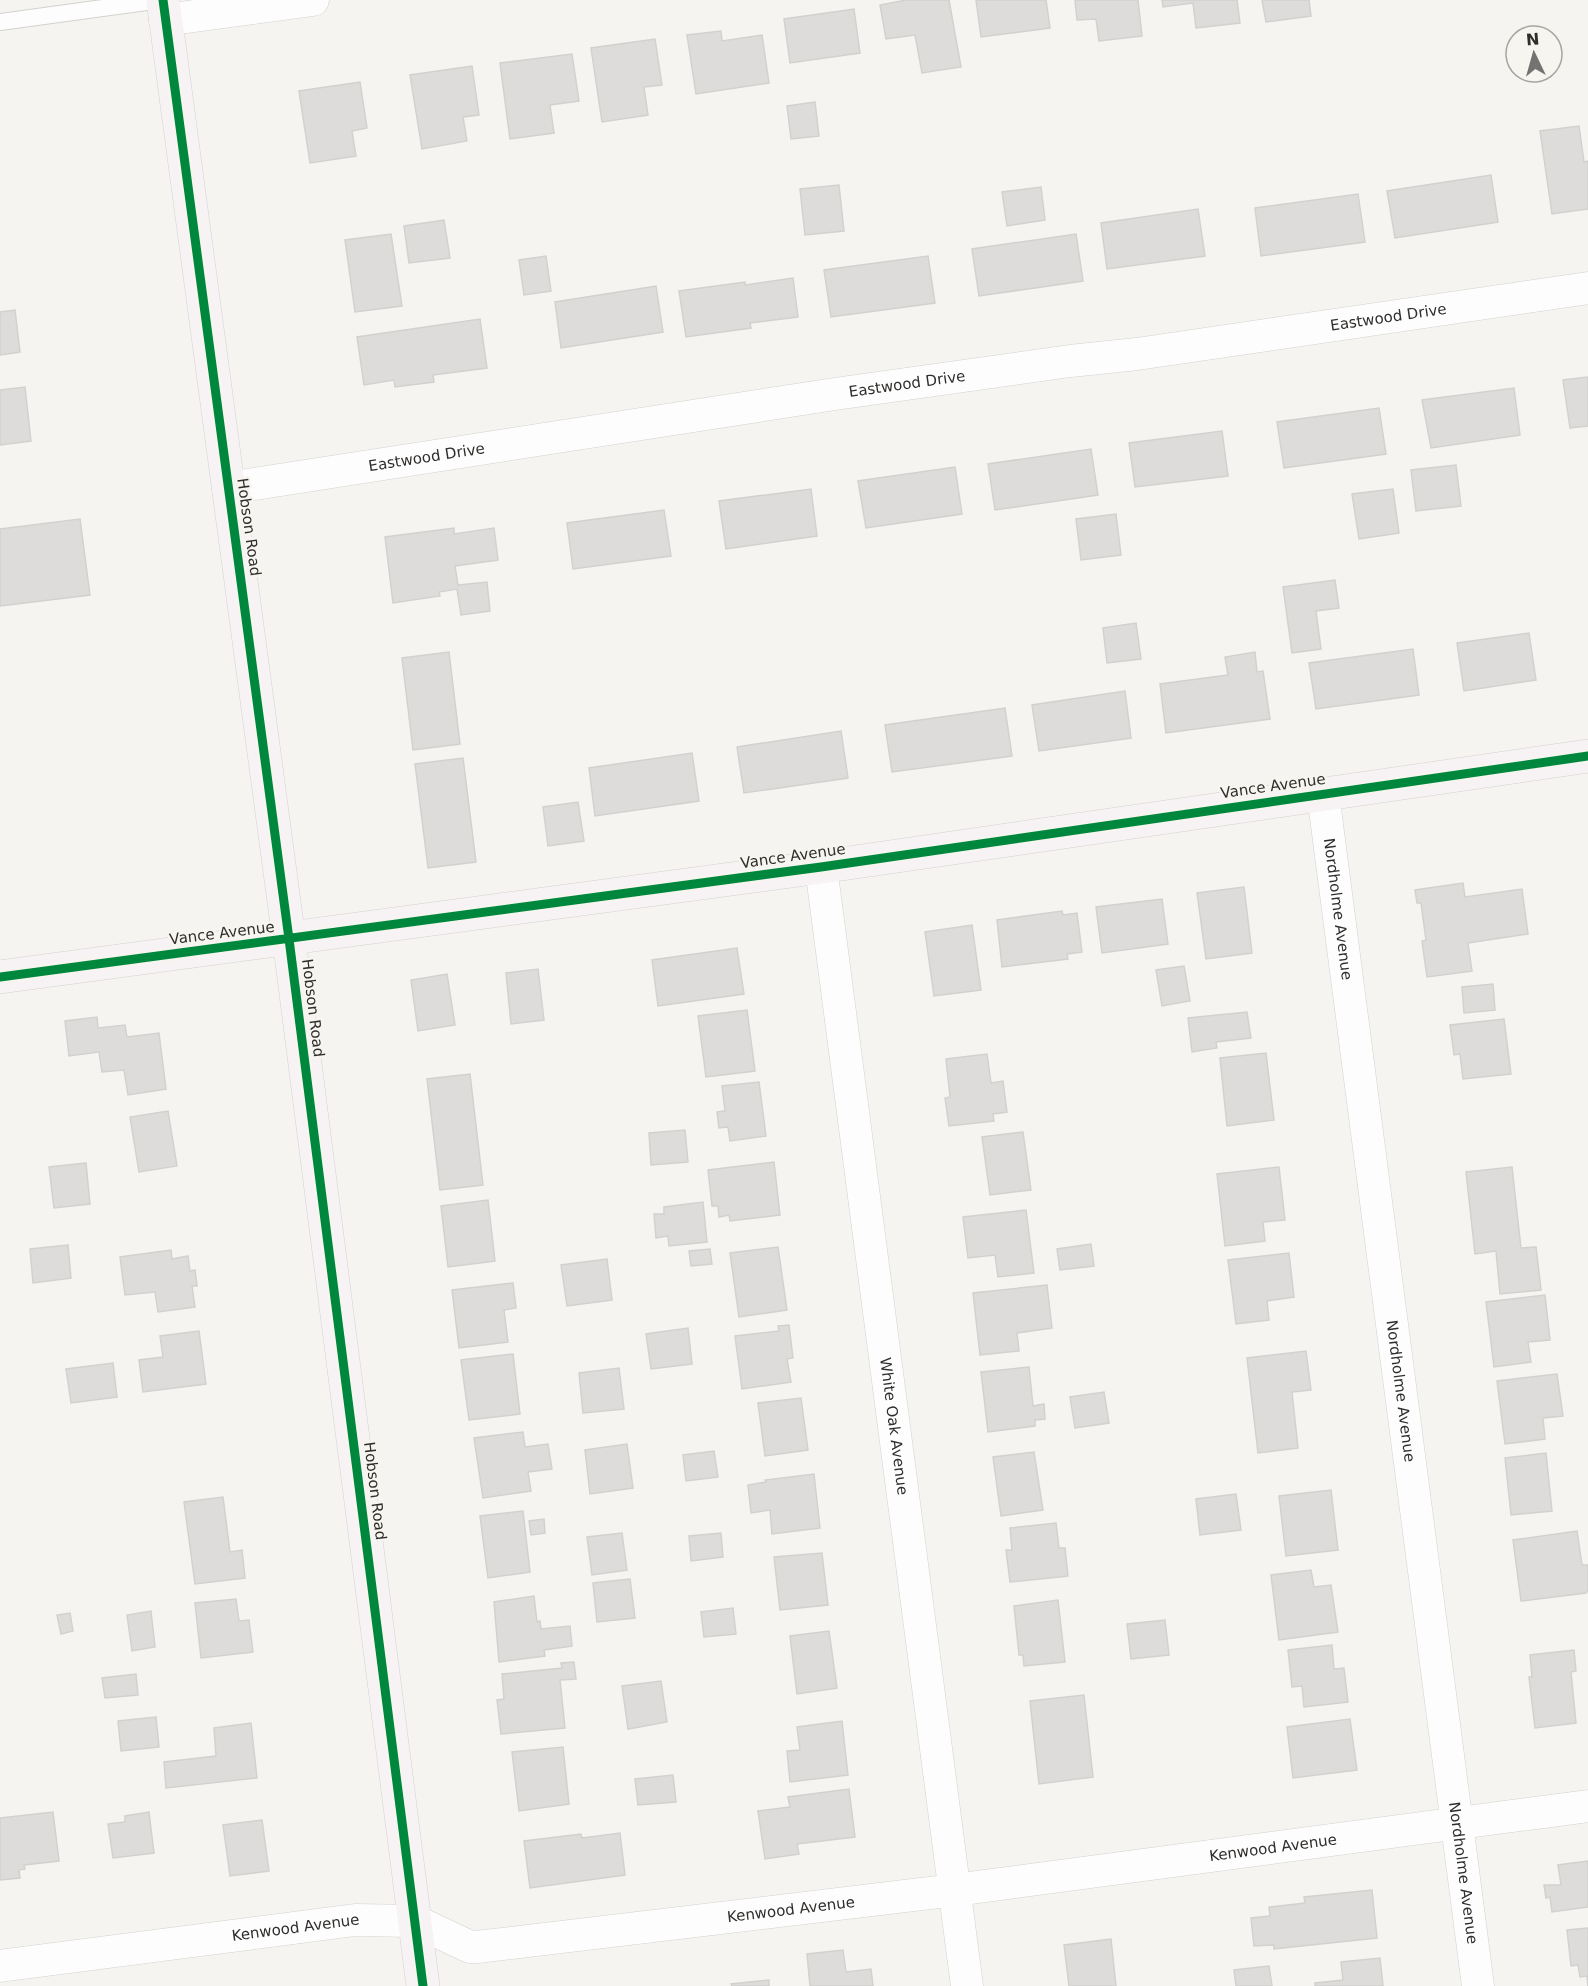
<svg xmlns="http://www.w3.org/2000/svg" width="1588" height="1986" font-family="'DejaVu Sans',sans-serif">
<rect width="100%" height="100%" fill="#f6f4f1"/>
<path fill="#dedcdb" stroke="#d3d1d0" stroke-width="1.5" d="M906,0H949L961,67L922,73L915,35L886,39L880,5Z
M976,0H1046L1050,28L981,37Z
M1075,0H1138L1142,36L1099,41L1096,19L1077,20Z
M1162,0H1237L1240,23L1196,28L1193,3L1163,7Z
M1262,0H1309L1311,16L1266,22Z
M854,9L860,53L790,63L784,19Z
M721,31L722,41L762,35L769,83L696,94L687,35Z
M655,39L662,85L644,87L648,115L602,122L591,48Z
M572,54L579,101L550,105L554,133L510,139L500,63Z
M472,66L479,115L463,117L467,141L422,149L410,75Z
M360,82L367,128L352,131L356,156L310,163L299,91Z
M815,102L819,136L791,139L787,106Z
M1579,126L1584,162L1588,161V209L1552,214L1540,131Z
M1491,175L1498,222L1395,238L1387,191Z
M839,185L844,231L805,235L800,189Z
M1041,187L1045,220L1007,226L1002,192Z
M1358,194L1365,242L1261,256L1255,208Z
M1198,209L1205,256L1107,269L1101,223Z
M444,220L450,258L409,263L404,226Z
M391,234L402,306L355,312L345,240Z
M1076,234L1083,281L979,296L972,249Z
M546,256L551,291L524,295L519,260Z
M928,256L935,303L831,317L824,270Z
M793,278L798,317L750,323L751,328L686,337L679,291L745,282V285Z
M656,286L663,332L561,348L555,302Z
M15,310L20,352L0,355V312Z
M480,319L487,368L433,375L434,382L395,387L394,380L364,385L357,337Z
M1588,377V426L1570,428L1563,380Z
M25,387L31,441L0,445V390Z
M1514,388L1520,435L1431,448L1422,400Z
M1379,408L1386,454L1284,468L1277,422Z
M1222,431L1228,476L1135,487L1129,443Z
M1091,449L1098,495L995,510L988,464Z
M1456,465L1461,506L1416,511L1411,470Z
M955,467L962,514L866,528L858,481Z
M811,489L817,536L726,549L719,501Z
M1393,489L1399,533L1359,539L1352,494Z
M664,510L671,556L573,569L567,523Z
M1116,514L1121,555L1081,560L1076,519Z
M80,519L90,595L0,606V529Z
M454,528V534L494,528L498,560L455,566L458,585L487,582L490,611L461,615L457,589L439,592L440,596L393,603L385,537Z
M1335,580L1339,608L1316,611L1321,649L1292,653L1283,587Z
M1136,623L1141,659L1107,663L1103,628Z
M1529,633L1536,680L1464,691L1457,643Z
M1413,649L1419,695L1316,709L1309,663Z
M449,652L460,744L413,750L402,658Z
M1255,652L1257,672L1263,671L1270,719L1166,733L1160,684L1228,675L1225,657Z
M1125,691L1131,738L1039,751L1032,705Z
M1005,708L1012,756L892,772L885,725Z
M841,731L848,778L744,793L737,747Z
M692,753L699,801L595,816L589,768Z
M463,758L476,862L428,868L415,764Z
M578,802L584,841L548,846L543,807Z
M1463,883L1465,897L1522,889L1528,934L1468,943L1472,971L1427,977L1422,941L1426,940L1421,903H1417L1415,890Z
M1244,887L1252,953L1206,959L1197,893Z
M1162,899L1168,944L1102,953L1096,907Z
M1062,911L1063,915L1077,913L1082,952L1067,954L1068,959L1002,967L997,920Z
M972,925L981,990L934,996L925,932Z
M737,948L744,994L658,1006L652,960Z
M1184,966L1190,1001L1162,1006L1156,970Z
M538,969L544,1020L511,1024L506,973Z
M447,974L455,1025L418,1031L411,980Z
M1493,984L1495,1010L1464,1013L1462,987Z
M747,1010L755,1071L706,1077L698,1016Z
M1247,1012L1251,1038L1216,1042L1217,1048L1192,1052L1188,1018Z
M97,1017L98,1028L125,1025L127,1037L159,1033L166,1089L128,1095L124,1070L102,1072L99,1052L69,1056L65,1021Z
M1504,1019L1511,1074L1463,1079L1460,1054L1454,1055L1450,1025Z
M1266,1053L1274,1120L1227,1126L1220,1058Z
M987,1054L991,1083L1003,1081L1007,1112L993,1114L994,1121L949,1126L945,1098L950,1097L946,1059Z
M470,1074L483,1185L440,1190L427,1079Z
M759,1082L766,1136L730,1141L728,1127L719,1128L717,1112L725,1111L722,1086Z
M168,1111L177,1166L139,1172L130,1117Z
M685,1130L688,1162L651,1165L649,1133Z
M1023,1132L1031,1190L990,1195L982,1137Z
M774,1162L780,1215L730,1221L729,1215L719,1217L718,1206H712L708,1170Z
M86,1163L90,1204L54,1208L49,1167Z
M1279,1167L1285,1220L1263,1222L1265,1241L1225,1246L1217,1174Z
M1512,1167L1521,1248L1536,1247L1541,1290L1500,1294L1496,1251L1475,1254L1466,1172Z
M488,1200L495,1261L448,1267L441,1206Z
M703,1202L707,1242L669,1246L668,1236L656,1238L654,1214H664V1207Z
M1026,1210L1034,1273L998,1277L995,1255L968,1258L963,1217Z
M1091,1244L1094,1266L1060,1270L1057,1249Z
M68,1245L71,1278L33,1283L30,1249Z
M778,1247L787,1310L739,1317L730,1253Z
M710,1249L712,1264L691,1266L689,1251Z
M171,1250L172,1259L188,1256L190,1271L195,1270L197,1286H192L195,1307L158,1312L155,1292L125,1295L120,1257Z
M1289,1253L1294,1297L1267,1301L1269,1320L1236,1324L1228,1260Z
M607,1259L612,1300L567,1306L561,1265Z
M513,1283L516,1308L504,1310L508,1342L459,1348L452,1290Z
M1047,1285L1052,1328L1017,1333L1019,1351L980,1355L973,1293Z
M1545,1295L1550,1340L1528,1342L1531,1362L1494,1367L1486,1302Z
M789,1325L793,1358L787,1359L791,1382L742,1389L735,1336L779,1331L778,1326Z
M688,1328L692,1364L651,1369L646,1334Z
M199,1331L206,1384L143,1392L139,1360L163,1357L160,1336Z
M1306,1351L1311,1390L1292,1392L1298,1448L1258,1453L1247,1358Z
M513,1354L520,1414L469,1420L461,1360Z
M113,1363L117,1397L71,1403L66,1369Z
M1029,1367L1033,1406L1044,1404L1045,1419L1035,1420V1426L988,1432L981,1372Z
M619,1368L624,1409L583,1413L579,1373Z
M1557,1374L1563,1416L1543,1418L1545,1439L1505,1444L1497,1381Z
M1104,1392L1109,1423L1075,1428L1070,1397Z
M801,1398L808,1450L765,1456L758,1403Z
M523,1432L525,1447L548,1444L552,1469L528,1472L531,1491L483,1498L474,1438Z
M627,1444L633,1488L590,1494L585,1450Z
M714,1451L718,1477L686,1481L683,1455Z
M1034,1452L1043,1510L1001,1516L993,1457Z
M1546,1453L1552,1511L1511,1515L1505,1458Z
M814,1474L820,1528L772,1534L770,1510L751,1513L748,1485L766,1482L765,1480Z
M1331,1490L1338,1550L1286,1556L1279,1496Z
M1236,1494L1241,1530L1200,1535L1196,1499Z
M223,1497L230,1552L242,1550L245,1578L195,1584L184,1502Z
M523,1511L530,1572L488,1578L480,1516Z
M544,1519L545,1533L531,1535L529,1521Z
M1056,1523L1059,1548H1065L1068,1576L1010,1582L1006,1550H1012L1010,1528Z
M1577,1531L1582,1565H1588V1591L1586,1593L1521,1601L1513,1540Z
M622,1533L627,1570L592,1575L587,1537Z
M721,1533L723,1557L691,1561L689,1536Z
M822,1553L828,1605L780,1610L774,1557Z
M1311,1570L1314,1587L1331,1585L1338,1632L1279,1640L1271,1575Z
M630,1579L635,1618L597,1622L593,1583Z
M534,1596L537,1622L540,1621L541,1629L570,1626L572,1646L544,1650L545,1656L499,1662L494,1602Z
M236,1599L239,1621L249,1620L253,1652L201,1658L195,1603Z
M1058,1600L1065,1662L1024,1666L1023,1655H1019L1014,1606Z
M733,1608L736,1634L704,1637L701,1612Z
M151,1611L155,1647L132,1651L127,1615Z
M70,1613L73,1631L61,1634L57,1615Z
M1165,1620L1169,1655L1131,1659L1127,1624Z
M829,1631L837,1688L797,1694L790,1636Z
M1332,1645L1334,1669L1344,1668L1348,1702L1304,1707L1302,1686L1292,1687L1288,1650Z
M1574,1650L1576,1671L1571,1672L1576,1723L1535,1728L1529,1677H1532L1530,1655Z
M574,1662L576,1679L560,1680L565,1728L501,1734L497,1700L504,1699L502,1674L562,1668L561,1663Z
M136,1674L138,1695L105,1698L102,1678Z
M661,1681L667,1722L628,1729L622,1686Z
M1084,1695L1093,1777L1039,1784L1030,1701Z
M156,1717L159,1747L121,1751L118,1721Z
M1350,1719L1357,1770L1293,1778L1287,1727Z
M842,1721L848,1775L790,1782L787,1751L800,1750L797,1727Z
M251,1723L257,1778L166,1788L164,1762L216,1756L214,1728Z
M563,1747L569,1804L519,1811L512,1752Z
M673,1775L676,1802L638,1805L635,1779Z
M849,1789L855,1837L797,1844L799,1854L765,1859L758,1811L790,1807L788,1797Z
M53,1812L59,1861L24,1865L25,1869L19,1870L20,1878L0,1880V1818Z
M149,1812L154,1853L113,1858L108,1824L125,1822V1816Z
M262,1820L269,1871L230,1876L223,1825Z
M620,1833L625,1875L530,1888L524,1841L581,1834L582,1838Z
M1588,1861V1907L1552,1912L1550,1897L1546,1898L1544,1885H1561L1558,1865Z
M1372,1890L1377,1938L1274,1949V1945L1254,1946L1251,1918L1270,1916L1269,1907L1305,1903L1304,1897Z
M1588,1928V1986L1587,1976L1580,1977L1578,1965L1571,1966L1567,1930Z
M1111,1939L1116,1986H1069L1064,1945Z
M843,1950L846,1972L871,1969L873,1986H810L807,1954Z
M1380,1958L1383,1986H1315V1983L1343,1980L1341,1962Z
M1269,1966L1272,1986H1236L1234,1970Z
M769,1980V1986H732L731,1984Z"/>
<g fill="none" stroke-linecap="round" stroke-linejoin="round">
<defs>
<path id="lane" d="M0,22L161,0"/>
<g id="street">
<path d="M165,20L313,0"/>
<path id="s1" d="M228,488L835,394L1070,361L1137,354L1588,288"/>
<path id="s2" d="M1323,794L1478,1986"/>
<path id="s3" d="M821,867L967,1986"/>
<path id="s4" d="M0,1966L355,1920L415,1921L470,1947H477L955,1890L1588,1806"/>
</g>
<path id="secondary" d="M163,0L289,939L423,1986
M0,977L821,867L1588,756"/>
</defs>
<use href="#lane" stroke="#d3d2cf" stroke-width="18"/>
<use href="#street" stroke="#d3d2cf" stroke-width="33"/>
<use href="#secondary" stroke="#d3d2cf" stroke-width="34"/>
<use href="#lane" stroke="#fefdfd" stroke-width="16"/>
<use href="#street" stroke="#fefdfd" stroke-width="32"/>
<use href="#secondary" stroke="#f7f3f4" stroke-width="33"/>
<defs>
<path id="cycleway" d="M163,0L289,939L423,1986
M0,977L821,867L1588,756"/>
</defs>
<use href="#cycleway" stroke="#f7f5f0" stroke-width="13"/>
<use href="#cycleway" stroke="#00873e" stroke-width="9"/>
</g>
<g text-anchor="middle" stroke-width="5" stroke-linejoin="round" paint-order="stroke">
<g font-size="15" fill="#2f2e2c" stroke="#f7f5f0">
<text dy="5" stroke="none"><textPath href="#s1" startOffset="1173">Eastwood Drive</textPath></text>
<text dy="5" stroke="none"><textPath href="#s1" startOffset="687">Eastwood Drive</textPath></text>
<text dy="5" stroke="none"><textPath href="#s1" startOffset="201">Eastwood Drive</textPath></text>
<text transform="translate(249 527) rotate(82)" y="5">Hobson Road</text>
<text transform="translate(1273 786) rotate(-8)" y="5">Vance Avenue</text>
<text transform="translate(793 856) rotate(-8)" y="5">Vance Avenue</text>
<text dy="5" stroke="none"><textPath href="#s2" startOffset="116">Nordholme Avenue</textPath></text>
<text transform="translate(222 933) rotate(-7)" y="5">Vance Avenue</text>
<text transform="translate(313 1008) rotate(83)" y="5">Hobson Road</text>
<text dy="5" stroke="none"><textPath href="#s2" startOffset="602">Nordholme Avenue</textPath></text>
<text dy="5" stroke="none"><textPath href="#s3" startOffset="564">White Oak Avenue</textPath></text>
<text transform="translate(375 1491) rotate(83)" y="5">Hobson Road</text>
<text dy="5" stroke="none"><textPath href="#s4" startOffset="1288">Kenwood Avenue</textPath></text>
<text dy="5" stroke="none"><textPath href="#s2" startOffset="1088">Nordholme Avenue</textPath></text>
<text dy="5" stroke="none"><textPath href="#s4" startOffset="802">Kenwood Avenue</textPath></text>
<text dy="5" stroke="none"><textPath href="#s4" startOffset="298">Kenwood Avenue</textPath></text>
</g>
</g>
<g transform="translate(1534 54) rotate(355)"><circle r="28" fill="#f7f5f0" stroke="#a7a5a2" stroke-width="1.5"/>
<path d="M0-4.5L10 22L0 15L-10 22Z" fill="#757371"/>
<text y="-9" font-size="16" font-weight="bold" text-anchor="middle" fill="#2f2e2c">N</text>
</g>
</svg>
